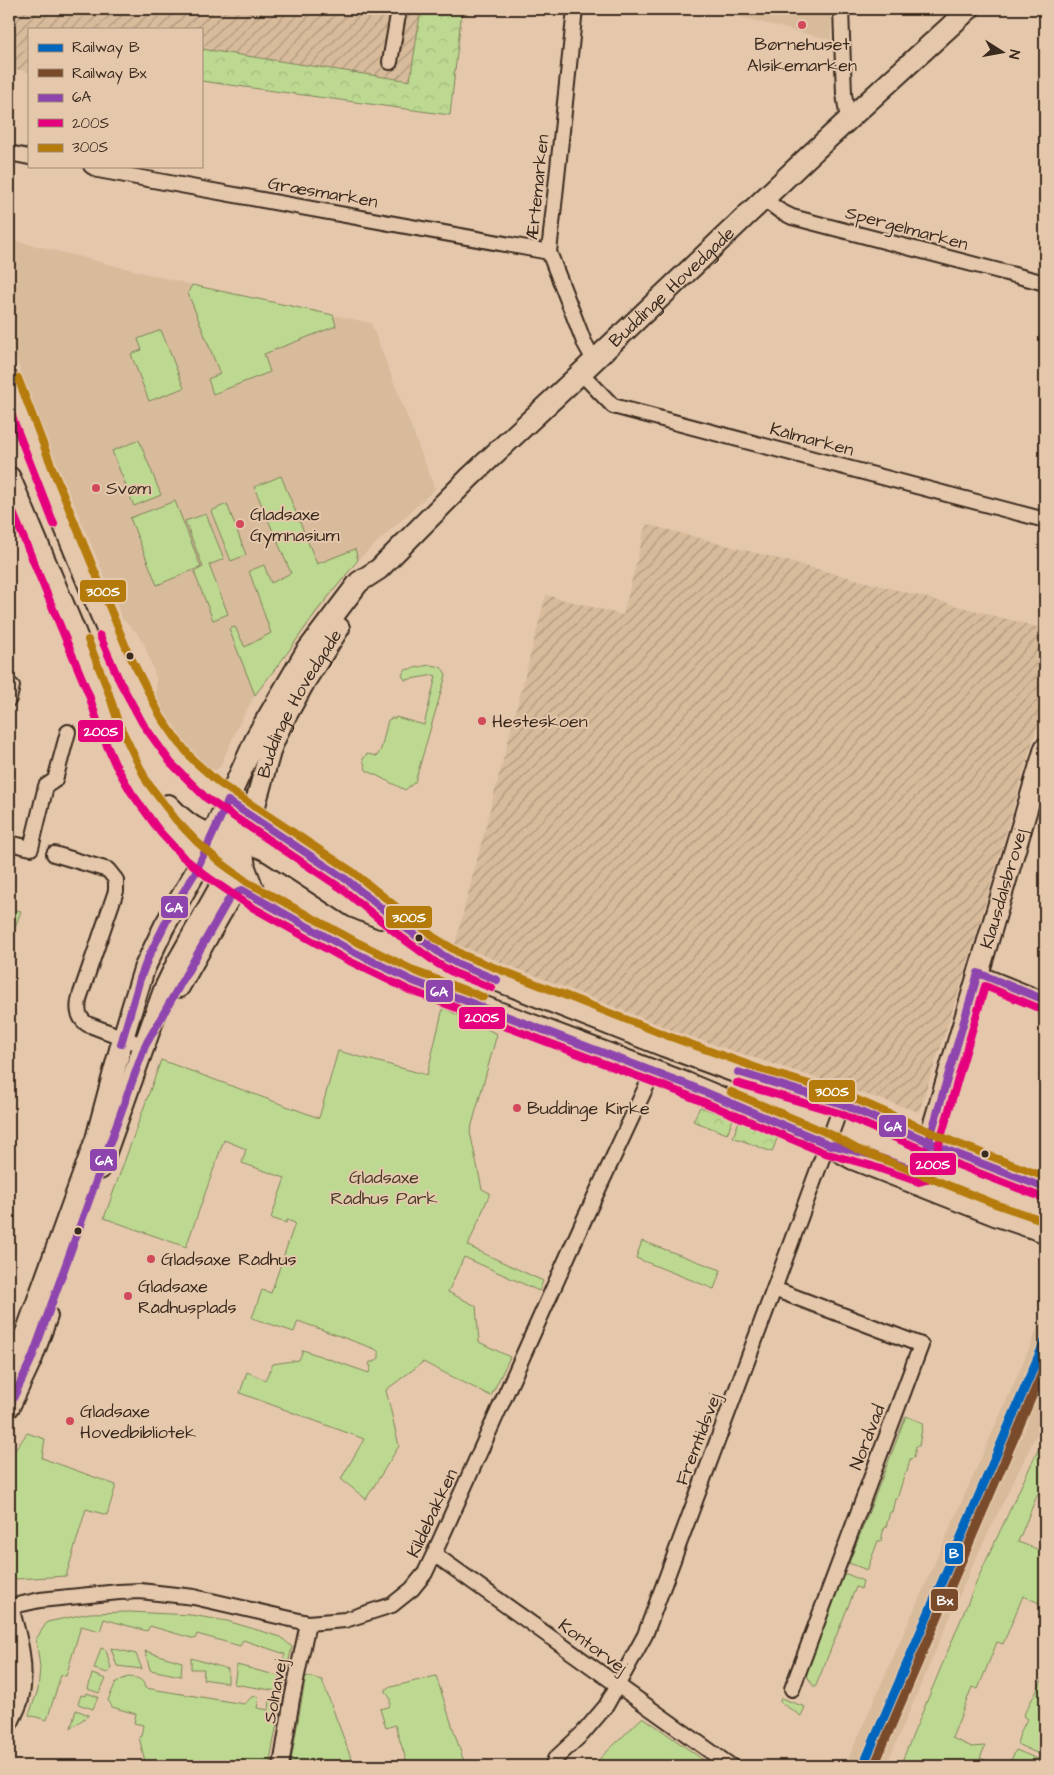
<svg xmlns="http://www.w3.org/2000/svg" width="1054" height="1775" font-family="'Architects Daughter',sans-serif">
<defs>
<pattern id="industrial-furrows" width="10" height="10" patternUnits="userSpaceOnUse" patternTransform="scale(1.25)"><rect width="10" height="10" fill="#d7bb9b"/><path d="M-1 1l2-2M0 10L10 0M9 11l2-2" fill="none" stroke="#b0987e"/></pattern>
<pattern id="forest-crowns" width="20" height="18" patternUnits="userSpaceOnUse" patternTransform="scale(1.25)"><rect width="20" height="18" fill="#bdd991"/><path d="M2 6a3 3 0 1 1 6 0M12 15a3 3 0 1 1 6 0" fill="none" stroke="#a3ba7d"/></pattern>
</defs>
<rect width="100%" height="100%" fill="#e5c8ac"/>
<filter id="ink" filterUnits="userSpaceOnUse"><feTurbulence type="fractalNoise" baseFrequency=".02" numOctaves="2"/><feDisplacementMap in="SourceGraphic" scale="10" xChannelSelector="R" yChannelSelector="G"/><feConvolveMatrix kernelMatrix="1 2 1 2 8 2 1 2 1" color-interpolation-filters="sRGB"/></filter>
<g filter="url(#ink)">
<path fill="#d7bb9b" d="M713,9H831V40L713,10Z
M9,239L200,287L371,323L435,489L358,560L255,695L240,722L220,767L216,770L210,769L205,764L186,744L162,709L156,694V678L145,646L136,632L123,620L31,402L9,337Z
M1045,1311V1417L973,1564L886,1766H845L1012,1388Z"/>
<path fill="url(#industrial-furrows)" d="M9,9H421L410,81L201,49V29H29V72L9,68Z
M646,524L1045,629V699L966,969L919,1112L685,1035L455,944L546,595L623,615Z"/>
<path fill="#bdd991" stroke="#7c8258" d="M192,285L333,315L336,326L264,354L270,372L213,394L208,379L220,374L188,293Z
M161,330L184,388L149,401L131,354L142,350L138,339Z
M139,440L161,495L134,506L112,451Z
M281,476L317,564L355,549L358,560L316,612L288,652L255,695L229,629L235,627L245,647L271,633L249,571L264,565L271,583L291,573L254,487Z
M175,501L201,567L157,585L130,518Z
M227,504L246,555L231,561L211,511Z
M206,514L224,559L209,565L228,614L213,620L194,572L203,567L185,521Z
M429,665C438,666 443,666 446,675L415,782L405,790L366,770L363,759L367,754L377,756L381,749L388,720L393,718L395,719L396,717L424,725L436,676L434,675L405,680L402,675L405,670Z
M10,909L21,911L9,944V910Z
M443,1008L497,1034L470,1132L482,1189L490,1193L468,1246L543,1281L539,1291L464,1257L448,1292L476,1306L479,1342L510,1357L491,1396L423,1362L386,1390L399,1446L366,1499L341,1479L364,1439L240,1393L247,1372L265,1380L273,1364L299,1360L303,1350L369,1373L371,1366L369,1365L370,1362H374L379,1358V1352L375,1349L298,1321L294,1332L252,1318L262,1290L271,1293L295,1223L287,1220L286,1223L271,1218L285,1178L242,1163L246,1149L224,1140L186,1247L104,1218L161,1060L319,1118L338,1051L427,1075Z
M642,1241L721,1270L714,1289L636,1258Z
M906,1416L923,1423L919,1446H916L914,1458L910,1459L907,1472L905,1473L897,1499H895L892,1512H890L886,1527H884L881,1541H878L867,1570L849,1563Z
M27,1433L45,1439L42,1458L116,1485L107,1515L86,1509L66,1576L16,1579L9,1569V1459Z
M1045,1435V1496L1038,1493L1018,1542L1045,1552V1613L1044,1605L1023,1596L1003,1644L997,1642L978,1689L972,1687L952,1738L972,1747L985,1746L980,1758L1000,1766H900L979,1576Z
M847,1574L863,1581L861,1589L856,1587L815,1688L806,1675L807,1666L841,1576Z
M129,1612L191,1615L227,1621L281,1637L292,1647L288,1664L283,1660L285,1654L243,1640L240,1646L197,1634L195,1639L150,1626L147,1631L104,1619L100,1631L81,1626L66,1676L61,1675L47,1720L29,1715L38,1690L40,1667L36,1639L47,1622L90,1613Z
M101,1648L106,1650L111,1668L108,1673L94,1669Z
M111,1648L136,1654L142,1669L117,1666Z
M145,1651L182,1662L181,1676L150,1670Z
M191,1658L228,1669V1683L203,1679L204,1669H191Z
M237,1665L286,1678L283,1692L234,1684Z
M92,1674L106,1679L99,1693L88,1689Z
M1045,1675V1757L1017,1744L1020,1733L1027,1719L1023,1716Z
M306,1676L322,1680L354,1766H290Z
M436,1676L464,1762L466,1766H408L395,1725L386,1728L380,1709L389,1707C391,1700 391,1697 385,1692L387,1688Z
M128,1677C138,1678 143,1678 145,1688L244,1704L253,1696L259,1697L257,1708L269,1710L270,1699L281,1702L269,1766H146L139,1737L141,1736L143,1725L134,1723L136,1714L112,1707L108,1700L116,1682Z
M87,1693L98,1697L93,1709L78,1704L81,1695L86,1696Z
M781,1698L805,1707L801,1716L780,1702Z
M76,1710L89,1715L71,1728Z
M643,1717L705,1761L701,1766H592Z
M1016,1750L1043,1761L1044,1766H1008Z"/>
<path fill="url(#forest-crowns)" stroke="#7c8258" d="M421,9H462L450,115L201,81V49L410,81Z
M700,1107L733,1119L727,1134L693,1121Z
M739,1121L778,1136L772,1152L733,1137Z"/>
<g fill="none" stroke-linecap="round" stroke-linejoin="round">
<defs>
<path id="street" d="M575,9L549,252L584,342L594,360
M841,9L844,94L848,120
M390,62L399,9
M9,153L29,157
M91,166L98,170L549,252
M764,199L780,211L792,217L1045,283
M581,373L613,406L1045,520
M9,686H12L9,699
M9,843L31,848L46,786L55,780L68,732
M54,854L108,870L116,880V891L80,996C77,1007 77,1017 87,1024L145,1046
M978,973L1045,1000
M774,1289L921,1345L792,1689
M434,1554L731,1766
M9,1607L40,1600L119,1592L140,1591L194,1597L308,1623L345,1620L392,1605L412,1589L425,1573L434,1554L583,1222L653,1072
M281,1766L292,1699L308,1623
M553,1766L555,1759L583,1733L606,1706L645,1635L774,1289L842,1104"/>
<g id="secondary">
<path d="M179,987L230,897L242,890"/>
<path id="s1" d="M100,1169L164,990L177,963L225,878L252,816L271,748L281,725L305,681L339,628"/>
<path id="s2" d="M916,1184L1045,748"/>
<path id="s3" d="M9,1373L27,1330L96,1139L123,1038L144,969L165,925L195,873L258,734L306,652L359,582L379,569L470,477L581,373L811,154L969,9"/>
<path d="M9,1407L32,1358L47,1316"/>
<path d="M9,1611C17,1640 25,1669 18,1699C16,1706 12,1713 9,1720"/>
</g>
<path id="primary" d="M9,382L44,474L119,656L152,722L169,746L186,767L213,791L347,880L429,946L458,964L664,1045L760,1080L842,1104L952,1152L1045,1188
M9,478L74,632L98,692L109,726L124,759L139,787L168,826L190,849L214,870L255,897L348,949L413,981L686,1084L779,1123L828,1144L853,1158L995,1214L1045,1231
M168,806C189,828 208,844 239,826
M239,828L244,868L255,897
M201,859C225,840 244,836 271,852L354,906L381,917"/>
</defs>
<use href="#street" stroke="#3b2a1e" stroke-width="18"/>
<use href="#secondary" stroke="#3b2a1e" stroke-width="24"/>
<use href="#primary" stroke="#3b2a1e" stroke-width="26"/>
<use href="#street" stroke="#e5c8ac" stroke-width="14"/>
<use href="#secondary" stroke="#e5c8ac" stroke-width="20"/>
<use href="#primary" stroke="#e5c8ac" stroke-width="22"/>
<defs>
<path id="bus-1" d="M121,1044L140,979L148,958L171,912L195,873L228,801L347,880L407,929L444,956L458,964L497,980
M738,1072L842,1104L952,1152L1045,1188
M9,1407L32,1358L145,1046L230,897L242,890L348,949L413,981L686,1084L828,1144L872,1155L920,1172L978,973L1045,1000"/>
<path id="bus-2" d="M9,409L54,524
M9,503L89,695L100,730L115,764L131,792L160,832L183,857L209,878L250,906L343,958L409,990L682,1093L825,1153L869,1165L919,1182L926,1180L930,1175L985,986L1041,1009
M100,636L120,682L143,724L171,763L206,798L341,888L401,937L438,964L454,973L492,988
M737,1083L839,1113L948,1161L1041,1197"/>
<path id="bus-3" d="M18,378L53,470L128,652L161,717L177,740L193,760L219,783L353,872L435,938L463,955L668,1036L763,1070L846,1095L956,1143L1045,1177
M88,640L107,688L118,722L147,782L176,820L197,842L220,862L247,882L353,940L417,972L483,997
M731,1092L832,1135L857,1149L998,1205L1045,1221"/>
</defs>
<use href="#bus-1" stroke="#e5c8ac" stroke-width="11"/>
<use href="#bus-2" stroke="#e5c8ac" stroke-width="11"/>
<use href="#bus-3" stroke="#e5c8ac" stroke-width="11"/>
<use href="#bus-1" stroke="#8e44ad" stroke-width="8"/>
<use href="#bus-2" stroke="#e5007d" stroke-width="8"/>
<use href="#bus-3" stroke="#b57b0a" stroke-width="8"/>
<defs>
<path id="rail-1" d="M863,1766L1045,1341"/>
<path id="rail-2" d="M874,1766L1045,1366"/>
</defs>
<use href="#rail-1" stroke="#e5c8ac" stroke-width="12"/>
<use href="#rail-2" stroke="#e5c8ac" stroke-width="12"/>
<use href="#rail-1" stroke="#0065bd" stroke-width="9"/>
<use href="#rail-2" stroke="#7a4b2a" stroke-width="9"/>
</g>
</g>
<g fill="#d1495b" stroke="#e5c8ac" stroke-width="2">
<circle cx="802" cy="25" r="5"/>
<circle cx="96" cy="488" r="5"/>
<circle cx="240" cy="524" r="5"/>
<circle cx="482" cy="721" r="5"/>
<circle cx="517" cy="1108" r="5"/>
<circle cx="151" cy="1259" r="5"/>
<circle cx="128" cy="1296" r="5"/>
<circle cx="70" cy="1421" r="5"/>
</g>
<g fill="#3b2a1e" stroke="#e5c8ac" stroke-width="2">
<circle cx="130" cy="656" r="4.5"/>
<circle cx="419" cy="938" r="4.5"/>
<circle cx="985" cy="1154" r="4.5"/>
<circle cx="78" cy="1231" r="4.5"/>
</g>
<g text-anchor="middle" stroke-width="4" stroke-linejoin="round" paint-order="stroke">
<g font-size="18" fill="#3b2a1e" stroke="#e5c8ac" text-anchor="start">
<text x="802" y="50" text-anchor="middle">Børnehuset<tspan x="802" dy="21">Alsikemarken</tspan></text>
<text x="106" y="494">Svøm</text>
<text x="250" y="520">Gladsaxe<tspan x="250" dy="21">Gymnasium</tspan></text>
<text x="492" y="727">Hesteskoen</text>
<text x="527" y="1114">Buddinge Kirke</text>
<text x="161" y="1265">Gladsaxe Rådhus</text>
<text x="138" y="1292">Gladsaxe<tspan x="138" dy="21">Rådhusplads</tspan></text>
<text x="80" y="1417">Gladsaxe<tspan x="80" dy="21">Hovedbibliotek</tspan></text>
</g>
<g font-size="18" fill="#3b2a1e" stroke="#e5c8ac">
<text transform="translate(537 187) rotate(-84)" y="6">Ærtemarken</text>
<text transform="translate(323 192) rotate(10)" y="6">Græsmarken</text>
<text transform="translate(907 228) rotate(15)" y="6">Spergelmarken</text>
<text dy="6" stroke="none"><textPath href="#s3" startOffset="1301">Buddinge Hovedgade</textPath></text>
<text transform="translate(812 439) rotate(15)" y="6">Kålmarken</text>
<text dy="6" stroke="none"><textPath href="#s1" startOffset="508">Buddinge Hovedgade</textPath></text>
<text dy="6" stroke="none"><textPath href="#s2" startOffset="308">Klausdalsbrovej</textPath></text>
<text transform="translate(867 1437) rotate(-69)" y="6">Nordvad</text>
<text transform="translate(698 1439) rotate(-69)" y="6">Fremtidsvej</text>
<text transform="translate(432 1513) rotate(-65)" y="6">Kildebakken</text>
<text transform="translate(593 1646) rotate(36)" y="6">Kontorvej</text>
<text transform="translate(275 1691) rotate(-79)" y="6">Solnavej</text>
</g>
<g font-size="18" fill="#483c2a" stroke="#e5c8ac">
<text x="384" y="1183">Gladsaxe<tspan x="384" dy="21">Rådhus Park</tspan></text>
</g>
</g>
<g stroke="#e5c8ac" stroke-width="2">
<rect x="79" y="579" width="48" height="24" rx="5" fill="#b57b0a"/>
<rect x="77" y="719" width="47" height="24" rx="5" fill="#e5007d"/>
<rect x="160" y="895" width="29" height="24" rx="5" fill="#8e44ad"/>
<rect x="385" y="905" width="48" height="24" rx="5" fill="#b57b0a"/>
<rect x="425" y="979" width="29" height="24" rx="5" fill="#8e44ad"/>
<rect x="458" y="1006" width="48" height="24" rx="5" fill="#e5007d"/>
<rect x="808" y="1079" width="48" height="24" rx="5" fill="#b57b0a"/>
<rect x="878" y="1114" width="29" height="24" rx="5" fill="#8e44ad"/>
<rect x="89" y="1148" width="29" height="24" rx="5" fill="#8e44ad"/>
<rect x="909" y="1152" width="48" height="24" rx="5" fill="#e5007d"/>
<rect x="944" y="1542" width="20" height="23" rx="5" fill="#0065bd"/>
<rect x="930" y="1588" width="29" height="24" rx="5" fill="#7a4b2a"/>
</g>
<g font-size="14" text-anchor="middle" font-weight="bold" fill="#fff">
<text x="103" y="596">300S</text>
<text x="101" y="736">200S</text>
<text x="174" y="912">6A</text>
<text x="409" y="922">300S</text>
<text x="439" y="996">6A</text>
<text x="482" y="1022">200S</text>
<text x="832" y="1096">300S</text>
<text x="893" y="1131">6A</text>
<text x="104" y="1165">6A</text>
<text x="933" y="1169">200S</text>
<text x="954" y="1558">B</text>
<text x="945" y="1605">Bx</text>
</g>
<rect width="1054" height="1775" fill="none" stroke="#e5c8ac" stroke-width="30"/>
<rect x="15" y="15" width="1024" height="1745" fill="none" stroke="#3b2a1e" stroke-width="2" filter="url(#ink)"/>
<rect x="28" y="28" width="175" height="140" fill="#e5c8ac" stroke="#a18973"/>
<rect x="38" y="44" width="25" height="8" fill="#0065bd" stroke="#a18973"/>
<text x="72" y="52" font-size="15" fill="#3b2a1e">Railway B</text>
<rect x="38" y="69" width="25" height="8" fill="#7a4b2a" stroke="#a18973"/>
<text x="72" y="78" font-size="15" fill="#3b2a1e">Railway Bx</text>
<rect x="38" y="94" width="25" height="8" fill="#8e44ad" stroke="#a18973"/>
<text x="72" y="102" font-size="15" fill="#3b2a1e">6A</text>
<rect x="38" y="119" width="25" height="8" fill="#e5007d" stroke="#a18973"/>
<text x="72" y="128" font-size="15" fill="#3b2a1e">200S</text>
<rect x="38" y="144" width="25" height="8" fill="#b57b0a" stroke="#a18973"/>
<text x="72" y="152" font-size="15" fill="#3b2a1e">300S</text>
<g transform="translate(1002 52) rotate(101)" stroke="#e5c8ac" stroke-width="4" paint-order="stroke">
<path d="M0-4L9 19L0 12L-9 19Z" fill="#3b2a1e"/>
<text y="-8" font-size="14" font-weight="bold" text-anchor="middle" fill="#3b2a1e">N</text>
</g>
</svg>
